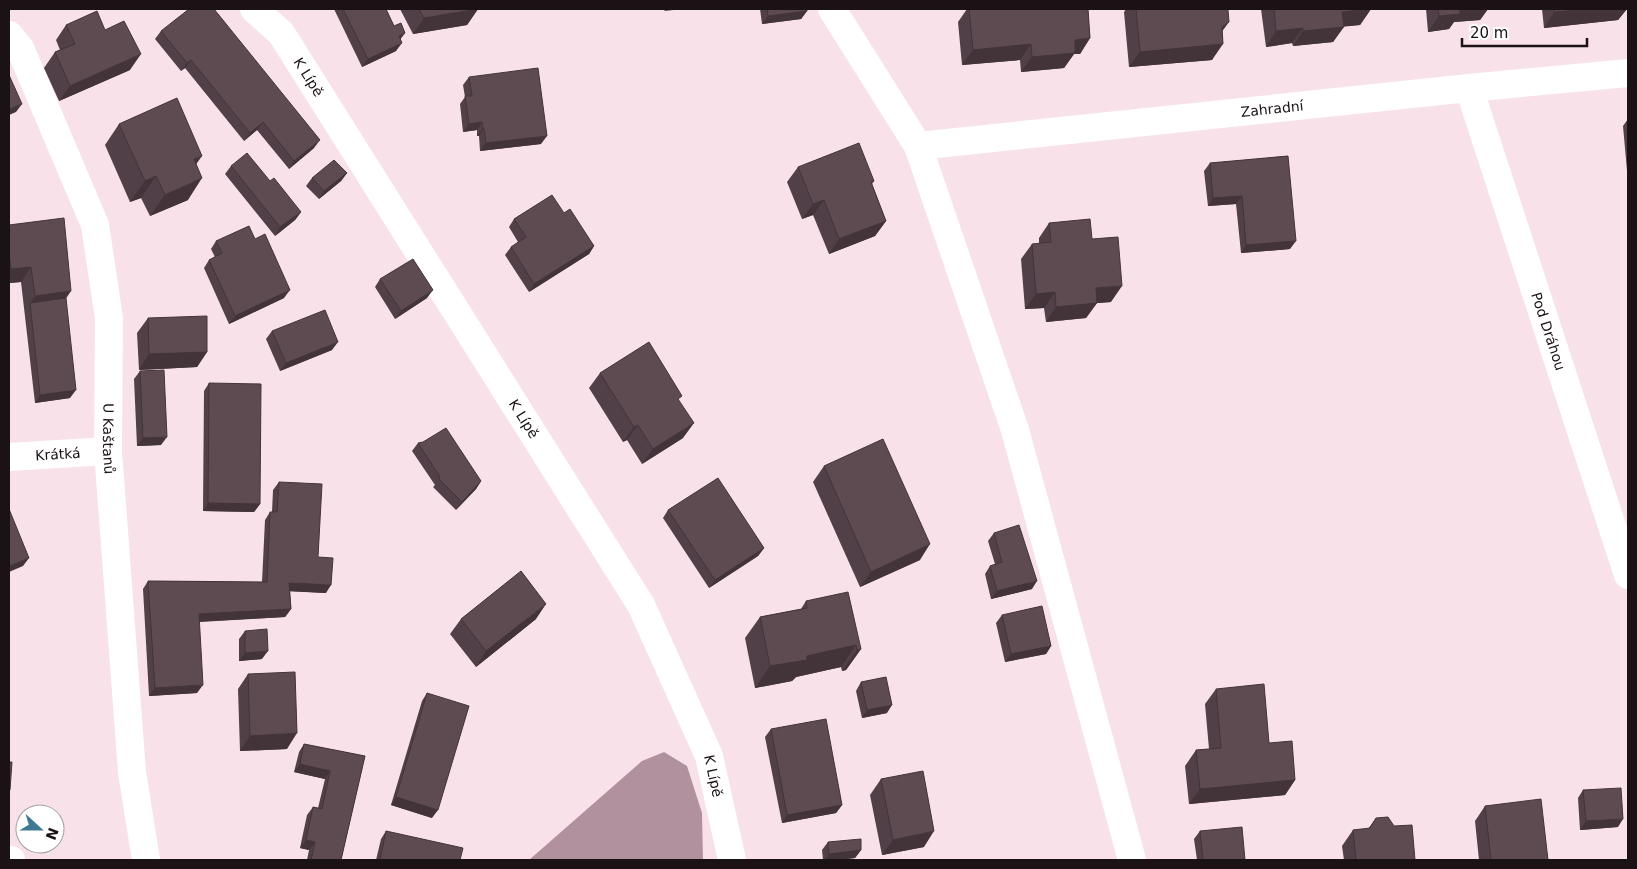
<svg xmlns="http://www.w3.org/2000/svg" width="1637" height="869" font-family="'DejaVu Sans',sans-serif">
<rect width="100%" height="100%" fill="#f9e1ea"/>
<path fill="#b1919e" d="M664,752L687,766L702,813L703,860H529L642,761Z"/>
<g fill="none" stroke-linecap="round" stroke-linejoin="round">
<g stroke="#fff" stroke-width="28">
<path id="s1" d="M254,9L281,33L641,605L709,756L732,860"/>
<path d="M832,9L918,146L1015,430L1132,860"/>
<path id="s2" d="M9,35L20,48L95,225L109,318L108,451L132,772L146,860"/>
<path id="s3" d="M1469,88L1628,575"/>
<path id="s4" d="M918,146L1469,88L1628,73"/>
<path id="s5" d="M9,457L108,451"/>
</g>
<path stroke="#fff" stroke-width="28" d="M9,860H11"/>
</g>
<path fill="#514047" d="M334,9H386L394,26L405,33L400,39L396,51L362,67Z
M400,9H478L467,25L413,34Z
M760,9H807V11L801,19L762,24Z
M967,9H1088L1090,38L1080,54H1074L1064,68L1021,72L1020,60L962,65L958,22Z
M1126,9H1225L1222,32L1212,60L1129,67L1124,12Z
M1261,9H1371L1360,25L1344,26L1333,42L1293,46L1292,43L1266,47Z
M1426,9H1488L1480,20L1454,22L1449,29L1428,32Z
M1542,9H1627L1618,20L1544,28Z
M66,25L105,30L130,70L59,101L44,68L55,52L60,50L56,40Z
M161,31L314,148L289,169L257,130L244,141L185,68L181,71L155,39Z
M469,77L541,144L480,151L479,136H477V130L463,132L460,104L465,97L463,85Z
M1628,119V182L1623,126Z
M119,124L188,200L150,216L141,198L130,202L105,145Z
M1288,156L1290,249L1241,253L1236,204L1208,206L1204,171L1210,163Z
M231,166L301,212L295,220L275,236L225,174Z
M798,167L874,181L872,184L886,221L875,236L829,254L813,215L802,219L787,182Z
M347,173L341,181L319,199L306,186L312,178Z
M564,213L594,246L589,254L529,292L505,255L511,247L518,242L509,227L514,219Z
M1049,223L1092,239L1111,302L1097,303L1086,318L1046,322L1044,308L1025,309L1021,259L1032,244H1039V238Z
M9,225L66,298L70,398L35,403L21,282L9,283Z
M255,239L284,298L229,324L204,268L209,260L215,257L211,249L216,241Z
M380,279L427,298L395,319L375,287Z
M148,318L207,352L197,367L139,370L137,333Z
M272,331L332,350L280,371L266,339Z
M140,371L161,445L137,446L134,379Z
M600,373L679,401L683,438L642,464L627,440L623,442L589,388Z
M209,383L260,504L254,512L203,511L204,391Z
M418,443L481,481L476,489L456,510L433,487L435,485L412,451Z
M824,466L920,560L860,587L813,482Z
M279,482L318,557L326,593L290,591L291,609L285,617L199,622L197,693L149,696L143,589L148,581L262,582L265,520L270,512H272L273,490Z
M668,510L764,548L758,556L709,588L663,518Z
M994,533L1032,589L991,599L985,574L990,566L995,564L988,541Z
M806,601L861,649L846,670L842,671L841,667L796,677L792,681L755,688L745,638L760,617L801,609Z
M1002,615L1051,646L1046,654L1005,662L996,623Z
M461,619H536L476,667L450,634Z
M245,631L262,659L239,661V639Z
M248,674L287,749L240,751L238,689Z
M861,682L887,713L862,718L856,691Z
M1216,689L1269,743L1295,780L1285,795L1189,804L1185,766L1196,750L1209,749L1205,704Z
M427,693L432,818L391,805L422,701Z
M771,729L842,805L836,813L782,823L765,737Z
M304,744L365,756L341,860H307L309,850L300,848L307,815L313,807L318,808L325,779L294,772L299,752Z
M881,779L924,847L882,855L870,795Z
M1583,790L1618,827L1580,830L1578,798Z
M1485,806L1548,860H1479L1475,821Z
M1376,818L1415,860H1344L1342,846L1353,830L1368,829Z
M386,831L460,860H376L381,839Z
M1200,831L1245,860H1197L1194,839Z
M828,842L861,850L855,858L837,860H823L822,850Z"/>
<path fill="#423439" d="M478,9L467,25L413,34L424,18Z
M666,9H683L664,11Z
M1371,9L1360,25L1331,28L1342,12Z
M1459,9H1488L1480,20L1454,22L1449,29L1428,32L1439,16Z
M1591,9H1627L1618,20L1544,28L1554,12Z
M807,11L801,19L762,24L768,16Z
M1229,22L1218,37L1222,27Z
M1344,27L1333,42L1293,46L1303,31Z
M1303,28L1292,43L1266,47L1276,31Z
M405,33L399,41V36Z
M1090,38L1080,54H1074L1064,68L1021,72L1032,57L1075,40Z
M402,43L396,51L362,67L368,59Z
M1031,44L1020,60L962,65L973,50Z
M1223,44L1212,60L1129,67L1140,52Z
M141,54L130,70L59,101L70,86Z
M191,60L185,68L181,71L187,63Z
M22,104L16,112L9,115V109Z
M263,122L257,130L244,141L250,133Z
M482,122L477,130L463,132L469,124Z
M483,128H484L479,136H477Z
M547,136L541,144L480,151L486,143Z
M320,140L314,148L289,169L294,161Z
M202,156L187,177L194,159Z
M347,173L341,181L319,199L324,191Z
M156,176L141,198L130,202L145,181Z
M202,178L188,200L150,216L165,195Z
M1242,196L1236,204L1208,206L1213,198Z
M824,200L813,215L802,219L813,204Z
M301,212L295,220L275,236L280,227Z
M886,221L875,236L829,254L839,239Z
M1296,241L1290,249L1241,253L1246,245Z
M594,246L589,254L529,292L534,284Z
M31,267L21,282L9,283V271L11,269Z
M1122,286L1111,302L1085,304L1096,288Z
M290,290L284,298L229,324L235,316Z
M433,290L427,298L395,319L401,311Z
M71,291L61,306L30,303L35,296Z
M1055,292L1044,308L1025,309L1036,294Z
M1097,303L1086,318L1046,322L1056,307Z
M338,342L332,350L280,371L286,363Z
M207,352L197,367L139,370L149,354Z
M76,390L70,398L35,403L40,395Z
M694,423L683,438L642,464L653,449Z
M638,425L627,440L623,442L634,427Z
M167,437L161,445L137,446L143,438Z
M481,481L476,489L456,510L462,502Z
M208,503L260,504L254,512L203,511Z
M930,544L920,560L860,587L871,572Z
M764,548L758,556L709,588L715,580Z
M29,558L23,566L9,572V566Z
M1037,581L1032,589L991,599L997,591Z
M289,583L331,585L326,593L283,591Z
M546,604L536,619L476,667L486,651Z
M291,609L285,617L193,622L199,614Z
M856,645L841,667L796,677L792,681L755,688L770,666L807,656Z
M1051,646L1046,654L1005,662L1011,654Z
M861,649L846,670L842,671L857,650Z
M268,651L262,659L239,661L245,653Z
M203,685L197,693L149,696L155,688Z
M892,705L887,713L862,718L867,710Z
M297,733L287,749L240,751L250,736Z
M300,764L330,771L325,779L294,772Z
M1295,780L1285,795L1189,804L1200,789Z
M396,797L438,810L432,818L391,805Z
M842,805L836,813L782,823L787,815Z
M1623,819L1618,827L1580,830L1586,821Z
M934,831L924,847L882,855L893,840Z
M306,840L315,842L309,850L300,848Z
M861,850L855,858L837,860H825L829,854Z"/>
<path fill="#5e4b52" stroke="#423439" d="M189,9H214L320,140L294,161L263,122L250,133L191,60L187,63L161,31Z
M343,9H386L394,26L401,23L405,33L399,36L402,43L368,59Z
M419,9H478L424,18Z
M767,9H807V11L768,16Z
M969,9H1088L1090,38L1075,40V53L1032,57L1031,44L973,50Z
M1136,9H1225L1228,10L1229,22L1222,27L1223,44L1140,52Z
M1274,9H1371L1342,12L1344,27L1303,31V28L1276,31Z
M1438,9H1460V14L1439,16Z
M1554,9H1591L1554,12Z
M97,11L105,30L124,21L141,54L70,86L55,52L75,44L66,25Z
M538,68L547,136L486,143L484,128H483L482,122L469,124L465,96H472L469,77Z
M9,75L22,104L9,109Z
M177,98L202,156L194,159L202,178L165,195L156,176L145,181L119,124Z
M859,143L874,181L871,182L886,221L839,239L824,200L813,204L798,167Z
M247,153L270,181L274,178L301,212L280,227L231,166Z
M1288,156L1296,241L1246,245L1242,196L1213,198L1210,163Z
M334,160L347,173L324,191L312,178Z
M552,195L564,213L570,209L594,246L534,284L511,247L526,237L514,219Z
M64,218L71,291L35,296L31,267L11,269L9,252V225Z
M1090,219L1092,239L1118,237L1122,286L1096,288L1097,303L1056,307L1055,292L1036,294L1032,244L1051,242L1049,223Z
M249,226L255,239L265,234L290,290L235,316L209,260L222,253L216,241Z
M413,259L433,290L401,311L380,279Z
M66,298L76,390L40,395L30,303Z
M325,310L338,342L286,363L272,331Z
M207,316V352L149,354L148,318Z
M649,342L682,396L678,399L694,423L653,449L638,425L634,427L600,373Z
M164,370L167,437L143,438L140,371Z
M209,383L261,384L260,504L208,503Z
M446,428L481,481L462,502L439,479L440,477L418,443L423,442Z
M883,439L930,544L871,572L824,466Z
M718,478L764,548L715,580L668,510Z
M279,482L322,484L318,557L333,558L331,585L289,583L291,609L199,614L203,685L155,688L148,581L267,582L270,512H277Z
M9,509L29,558L9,566Z
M1019,525L1037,581L997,591L990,566L1002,562L994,533Z
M521,571L546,604L486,651L461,619Z
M848,592L861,649L857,650L856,645L807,656V660L770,666L760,617L807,608L806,601Z
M1042,606L1051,646L1011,654L1002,615Z
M267,629L268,651L245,653V631Z
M295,672L297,733L250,736L248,674Z
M886,677L892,705L867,710L861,682Z
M1264,684L1269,743L1292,741L1295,780L1200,789L1196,750L1221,748L1216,689Z
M427,693L469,706L438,810L396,797Z
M826,719L842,805L787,815L771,729Z
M304,744L365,756L341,860H311L315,842L306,840L313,807L322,809L330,771L300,764Z
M9,762H12L10,790H9Z
M923,771L934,831L893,840L881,779Z
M1621,788L1623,819L1586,821L1583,790Z
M1541,799L1548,860H1491L1485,806Z
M1388,817L1394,826L1412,825L1415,860H1356L1353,830L1370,828L1376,818Z
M1242,827L1245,860H1203L1200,831Z
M386,831L463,848L460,860H380Z
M861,839V850L829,854L828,842Z"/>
<g text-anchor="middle" stroke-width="5" stroke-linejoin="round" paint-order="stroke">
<g font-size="14" fill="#1a1215" stroke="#fff">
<text dy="5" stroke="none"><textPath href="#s1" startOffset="88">K Lípě</textPath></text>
<text dy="5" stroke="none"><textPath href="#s4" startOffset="356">Zahradní</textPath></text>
<text dy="5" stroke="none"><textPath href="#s3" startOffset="256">Pod Dráhou</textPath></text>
<text dy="5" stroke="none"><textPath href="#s1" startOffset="492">K Lípě</textPath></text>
<text dy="5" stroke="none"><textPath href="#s2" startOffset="424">U Kaštanů</textPath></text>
<text dy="5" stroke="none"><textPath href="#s5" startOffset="49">Krátká</textPath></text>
<text dy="5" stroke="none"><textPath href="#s1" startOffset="898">K Lípě</textPath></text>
</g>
</g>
<rect width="1637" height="869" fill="none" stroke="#1a1215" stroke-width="20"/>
<g transform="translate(40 829) rotate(111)"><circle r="24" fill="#ffffff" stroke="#a3a0a1"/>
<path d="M0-4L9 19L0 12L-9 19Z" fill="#3f7a92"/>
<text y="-8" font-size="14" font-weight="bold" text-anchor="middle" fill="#1a1215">N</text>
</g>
<path d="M1462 38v8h125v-8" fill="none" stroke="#1a1215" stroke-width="2.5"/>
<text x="1470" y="38" font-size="15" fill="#1a1215" stroke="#ffffff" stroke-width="4" paint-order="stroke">20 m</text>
</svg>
